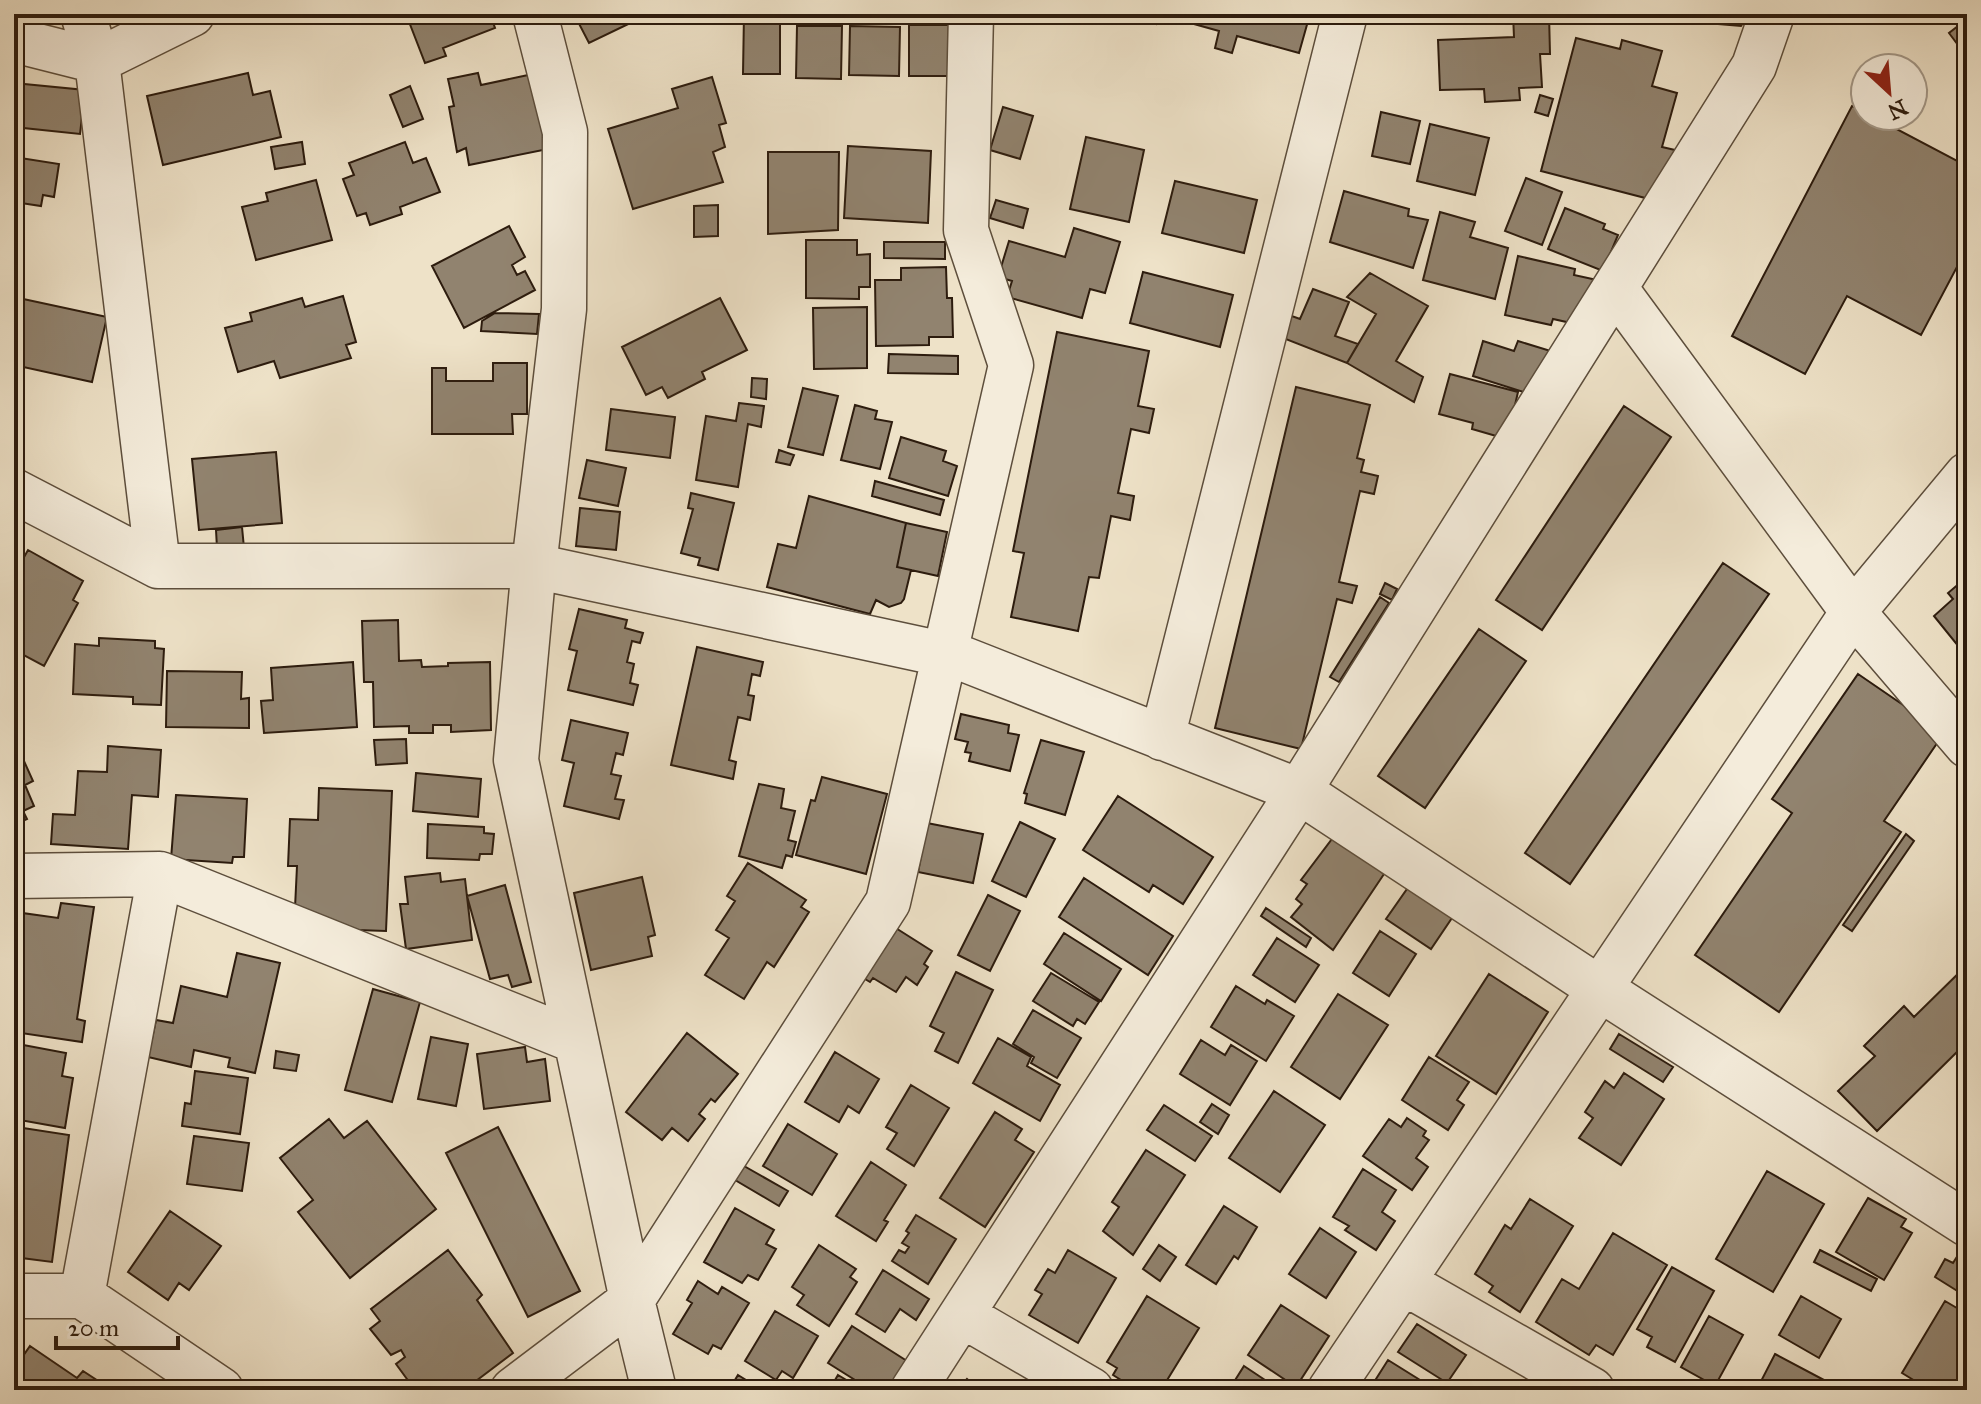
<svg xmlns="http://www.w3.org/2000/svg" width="1981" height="1404" font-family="'IM FELL Great Primer',serif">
<rect width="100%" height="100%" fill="#eee2c8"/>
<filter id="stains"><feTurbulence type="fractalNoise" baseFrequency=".0025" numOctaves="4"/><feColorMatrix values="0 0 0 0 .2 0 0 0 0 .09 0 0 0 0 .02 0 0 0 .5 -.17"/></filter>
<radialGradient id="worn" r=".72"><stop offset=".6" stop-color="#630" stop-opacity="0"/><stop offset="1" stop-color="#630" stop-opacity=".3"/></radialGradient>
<path fill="#91836f" stroke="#2d1c0e" stroke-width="2" d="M37,14H74V16L39,24Z
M406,14H490L495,28L443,48L446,56L425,63Z
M574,14H649L589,43Z
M744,14H780V74H743Z
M1144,14H1158L1156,24L1142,20Z
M1158,14H1310L1299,53L1237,36L1232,53L1215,48L1219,31Z
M1513,14H1549L1550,54H1540L1542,87L1519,88L1520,100L1485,102L1484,89L1440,90L1438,40L1514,37Z
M1600,14H1749L1741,26Z
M1967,19V57L1949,33Z
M909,25H950V76H909Z
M797,26H842L841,79L796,78Z
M850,26L900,27L899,76L849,75Z
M1576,38L1620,49L1622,40L1662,51L1652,86L1677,93L1662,147L1675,150L1653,200L1541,171Z
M248,73L253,95L270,91L281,137L163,165L147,96Z
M478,73L481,85L533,74L548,149L469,165L466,148L457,152L449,107L454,106L448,79Z
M712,77L726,123L719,125L725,147L713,152L723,182L633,209L608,129L678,108L672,89Z
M14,83L85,90L80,134L14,127Z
M410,86L423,119L403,127L390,95Z
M1540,95L1553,99L1548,116L1535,112Z
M1852,106L1865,112V116H1872L1967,166V248L1921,335L1847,296L1805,374L1732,336Z
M1003,107L1033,116L1020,159L990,150Z
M1381,112L1420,121L1410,164L1372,156Z
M1430,124L1489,138L1475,195L1417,181Z
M1086,137L1144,150L1129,222L1070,209Z
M302,142L305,164L275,169L271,147Z
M405,142L413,163L426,158L440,192L400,207L402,214L370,225L366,213L357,216L343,179L354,175L349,163Z
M848,146L931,151L928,223L844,218Z
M768,152H839L838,230L768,234Z
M14,157L59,164L54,197L43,195L41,206L14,202Z
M1526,178L1562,192L1542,245L1505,231Z
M316,180L332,240L256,260L242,207L268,201L266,193Z
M1175,181L1257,200L1244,253L1162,233Z
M1344,191L1409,209L1408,216L1428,220L1413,268L1330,242Z
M996,200L1028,209L1023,228L990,218Z
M718,205V236L694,237V206Z
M1565,208L1605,224L1603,229L1618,235L1603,271L1548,249Z
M1440,212L1475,222L1470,237L1508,248L1495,299L1423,280Z
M509,226L525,257L512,265L517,275L525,271L535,290L464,328L432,266Z
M1074,228L1120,242L1105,293L1090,289L1082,318L1007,297L1012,281L998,277L1009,241L1065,257Z
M806,240H857V255L870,254V287H859V299L806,298Z
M884,242H945V259L884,258Z
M1518,256L1575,269L1574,275L1597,280L1580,325L1553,319L1551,325L1505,315Z
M946,267L947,298H952L953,337H929V345L876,346L875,280H901V268Z
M1143,272L1233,295L1220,347L1130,323Z
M1370,273L1428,306L1396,361L1423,377L1414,402L1347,363L1376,314L1347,297Z
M1313,289L1349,302L1335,336L1358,344L1347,363L1283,338L1289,315L1300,319Z
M343,296L356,342L346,345L351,358L280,378L274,361L238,372L225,328L252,321L250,313L302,298L305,307Z
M14,297L107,317L92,382L14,365Z
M720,298L747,350L702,372L705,379L668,398L662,387L646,395L622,347Z
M867,307V368L814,369L813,308Z
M495,313L539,314L537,334L481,331L482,321Z
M1057,332L1149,351L1138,406L1154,409L1149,433L1131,429L1118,493L1134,496L1130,520L1111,516L1099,578L1089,577L1078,631L1011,617L1024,553L1013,551Z
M1483,341L1514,351L1518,341L1554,352L1527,393L1473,376Z
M889,354L958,356V374L888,373Z
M493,363H527V414H512L513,434H432V368H446V381H493Z
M1450,374L1518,392L1515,405L1519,406L1510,440L1472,429L1473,423L1439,414Z
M752,378L767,379L766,399L751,397Z
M1296,387L1370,405L1357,458L1364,460L1361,472L1378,476L1374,494L1360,491L1339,582L1357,586L1352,603L1337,599L1301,749L1215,728Z
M803,388L838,396L823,455L788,447Z
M739,403L764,406L761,427L748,424L738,487L696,480L706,416L736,421Z
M855,405L877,411L875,419L892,422L880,469L841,460Z
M1624,406L1671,437L1542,630L1496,600Z
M611,409L675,417L670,458L606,450Z
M901,437L946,451L943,461L957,466L948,496L889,478Z
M779,450L794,455L790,465L776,462Z
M276,452L282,523L199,530L192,459Z
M587,460L626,468L618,506L579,498Z
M875,481L944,500L940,515L872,496Z
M691,493L734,503L718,570L698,565L700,558L681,553L693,509L688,508Z
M809,496L906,523L897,567L911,570L904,599L901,603L889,607L876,600L870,614L767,587L778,544L796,548Z
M580,508L620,512L616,550L576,546Z
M906,523L947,532L938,576L897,567Z
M242,527L244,548H217L216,530Z
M28,550L83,581L73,600L78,603L44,666L14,650V575Z
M1723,563L1769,594L1570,884L1525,853Z
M1967,577V657L1934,616L1953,599L1948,593Z
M1385,583L1397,589L1392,600L1380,594Z
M1380,597L1389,603L1339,682L1330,677Z
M579,609L627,620L625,628L643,633L640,643L632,641L627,662L634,664L630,683L638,685L633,705L568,690L577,651L569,649Z
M398,620L399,661L421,660L422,667L448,666V663L490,662L491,730L451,732V725H433V733H409V726L374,727L373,682H364L362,621Z
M1479,629L1526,661L1425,808L1378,776Z
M99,638L155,641V648L164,649L161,705L133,704V697L73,694L75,644L99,646Z
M697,647L763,662L760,676L752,674L748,695L754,696L750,720L738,717L729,760L736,762L733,779L671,765Z
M353,662L357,727L264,733L261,701L273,700L271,668Z
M167,671L242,672L241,699L249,698V728L166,727Z
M1858,674L1944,733L1884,821L1901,832L1779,1012L1695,955L1792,813L1772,799Z
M961,714L1009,725L1008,733L1019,735L1010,771L969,761L971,753L965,752L968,742L955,739Z
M571,720L628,733L623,755L616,753L611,774L621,776L615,799L624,800L619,819L564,806L574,763L562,760Z
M406,739L407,763L376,765L374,740Z
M1041,740L1084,752L1065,815L1025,803L1027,794L1024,793Z
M108,746L161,750L158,797L132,795L128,849L51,844L53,814L75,815L78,771L107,772Z
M19,750L33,781L25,785L34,806L23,811L27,819L14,825V752Z
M416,773L481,779L478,817L413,811Z
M822,777L887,794L866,874L796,855L811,800L815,801Z
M759,784L784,789L781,808L795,811L788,840L796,842L792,857L786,855L782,868L739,856Z
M319,788L392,791L386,931L357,930L295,908L297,866H288L290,819L318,820Z
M176,795L247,799L244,857H233L232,863L171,859Z
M1118,796L1213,857L1183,904L1153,885L1149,892L1083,850Z
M1020,822L1055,839L1026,897L992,881Z
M927,823L983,834L973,883L918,872Z
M428,824L484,827V833L494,834L492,854H480L479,860L427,858Z
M1906,834L1914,841L1852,931L1843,925Z
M1335,835L1384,874L1333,950L1291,917L1302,904L1296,899L1307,884L1301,880Z
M748,863L806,900L801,907L809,912L774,967L767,962L744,999L705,975L729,938L716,930L735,901L727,896Z
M440,873L441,882L465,879L472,940L406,949L400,904H408L405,877Z
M642,877L655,935L648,937L652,956L591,970L574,893Z
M1084,878L1173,936L1148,975L1059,917Z
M1414,879L1458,909L1431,949L1386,919Z
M505,885L531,982L512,987L508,975L490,979L467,896Z
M988,895L1020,911L990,971L958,955Z
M61,903L94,907L77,1019L85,1021L82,1042L14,1032V971L22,913L58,918Z
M1266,908L1311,938L1306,947L1261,916Z
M891,925L932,951L924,964L928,967L917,985L906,977L896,992L873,978L870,982L860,976Z
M1380,931L1416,954L1389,996L1353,973Z
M1064,933L1121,969L1101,1001L1044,964Z
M1277,938L1319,965L1295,1002L1253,975Z
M237,953L280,963L255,1073L228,1067L230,1058L194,1050L191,1067L148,1057L156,1020L173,1023L181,986L227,997Z
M1967,965V1042L1877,1131L1838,1091L1875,1056L1864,1046L1904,1006L1914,1017Z
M956,972L993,990L958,1063L935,1051L944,1033L930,1026Z
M1051,973L1099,1002L1085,1024L1077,1019L1073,1026L1033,1001Z
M1489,974L1548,1012L1496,1094L1436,1056Z
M1236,986L1265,1004L1267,1000L1294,1016L1266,1061L1211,1027Z
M373,989L420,1002L392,1102L345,1090Z
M1338,994L1388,1025L1340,1099L1291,1067Z
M1033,1010L1081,1038L1057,1078L1031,1063L1034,1057L1013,1044Z
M687,1033L738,1074L715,1102L711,1099L699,1114L705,1119L688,1141L672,1128L662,1140L626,1112Z
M1619,1034L1673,1067L1663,1082L1610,1049Z
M431,1037L468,1044L456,1106L418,1099Z
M998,1038L1031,1057L1027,1066L1060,1085L1040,1121L973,1083Z
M1201,1040L1225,1055L1231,1045L1257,1061L1230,1105L1180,1074Z
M18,1044L66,1053L62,1076L73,1078L65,1128L14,1119V1067Z
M525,1047L527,1062L545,1059L550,1101L484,1109L477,1054Z
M276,1051L299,1055L296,1071L274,1068Z
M835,1052L879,1079L859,1113L848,1106L839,1122L805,1102Z
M1429,1057L1469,1082L1457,1100L1464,1105L1448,1130L1402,1100Z
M195,1071L248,1078L240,1134L182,1126L185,1103L191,1104Z
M1624,1073L1664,1099L1621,1165L1579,1138L1593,1118L1585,1112L1605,1081L1614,1088Z
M911,1085L949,1108L914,1166L887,1149L897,1133L886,1127Z
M1274,1091L1325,1125L1280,1192L1229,1158Z
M1212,1104L1229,1115L1218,1134L1200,1122Z
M1164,1105L1212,1136L1195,1161L1147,1130Z
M995,1112L1022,1129L1015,1140L1034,1152L985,1227L940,1198Z
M1407,1118L1426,1131L1423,1136L1429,1140L1416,1158L1428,1167L1412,1190L1363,1156L1389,1119L1401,1127Z
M329,1119L344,1138L367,1121L436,1209L350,1278L298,1212L313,1200L280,1158Z
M788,1124L837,1154L812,1195L763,1166Z
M498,1127L580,1291L528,1317L446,1153Z
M23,1128L69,1135L52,1262L14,1257V1173H17Z
M194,1136L249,1143L242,1191L187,1184Z
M1146,1150L1185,1175L1133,1255L1103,1231L1119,1207L1112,1202Z
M871,1162L906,1185L884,1220L888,1222L876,1241L836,1216Z
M744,1166L788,1191L779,1206L735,1180Z
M1363,1169L1396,1190L1382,1212L1395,1221L1376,1250L1345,1230L1349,1226L1333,1217Z
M1767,1171L1824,1204L1773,1292L1716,1259Z
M1868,1198L1906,1219L1901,1227L1912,1233L1884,1280L1836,1252Z
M1530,1199L1573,1226L1520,1312L1489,1292L1493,1286L1475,1274L1505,1225L1511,1229Z
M1224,1206L1257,1227L1238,1259L1234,1256L1216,1284L1186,1265Z
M735,1208L774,1230L766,1244L776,1249L758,1280L748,1275L742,1283L704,1262Z
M170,1211L221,1246L189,1290L179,1283L168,1300L128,1272Z
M916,1215L956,1239L928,1284L892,1261L899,1250L905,1253L909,1247L902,1243L909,1233L906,1231Z
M1320,1228L1356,1252L1326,1298L1289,1274Z
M1613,1233L1667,1265L1613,1355L1596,1345L1589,1355L1536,1322L1562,1279L1579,1289Z
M819,1245L856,1269L850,1277L857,1282L829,1326L797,1305L804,1295L792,1287Z
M1159,1245L1176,1257L1160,1281L1143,1269Z
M448,1250L482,1295L477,1300L513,1353L464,1390H415L396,1364L405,1357L401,1350L391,1355L370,1329L380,1321L371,1309Z
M1068,1250L1116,1278L1078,1343L1029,1315L1042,1294L1035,1290L1048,1269L1055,1273Z
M1820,1250L1877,1279L1871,1291L1814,1262Z
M1958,1255L1967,1260V1297L1935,1277L1945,1259L1953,1263Z
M1672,1267L1714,1291L1675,1362L1647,1347L1652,1337L1637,1329Z
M883,1270L929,1299L916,1320L900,1309L885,1332L856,1314Z
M698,1281L718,1294L722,1287L749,1303L721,1349L713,1345L708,1354L673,1334L692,1303L687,1300Z
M1147,1296L1199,1328L1161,1390H1137L1113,1375L1117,1368L1107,1362Z
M1801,1296L1841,1319L1819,1358L1779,1335Z
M1945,1301L1967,1314V1371L1956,1390H1930L1902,1373Z
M1281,1305L1329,1336L1296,1387L1248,1355Z
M775,1311L818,1336L793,1378L782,1371L776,1380L745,1361Z
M1709,1316L1743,1335L1715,1386L1681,1367Z
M1417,1324L1466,1355L1447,1383L1398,1352Z
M852,1326L907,1361L888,1390H871L828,1363Z
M30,1346L77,1378L83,1371L112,1390H14V1369Z
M1775,1354L1824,1380L1819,1390H1764L1758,1387Z
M1388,1360L1436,1390H1369Z
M1244,1366L1280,1390H1221L1227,1381L1232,1385Z
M738,1375L762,1390H729Z
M838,1375L863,1390H823L826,1385L831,1387Z
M967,1379L980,1390H957Z"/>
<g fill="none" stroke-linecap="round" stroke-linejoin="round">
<defs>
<path id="minor" d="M83,14L97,61L158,566
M535,14L565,132L564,309L534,566L516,760L632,1300L654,1390
M14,40L97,61L192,14
M1615,288L1853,612L1967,745
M14,491L158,566H534L961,658L1299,791L1600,989L1967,1224
M1162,738L1345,14
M14,876L160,874L576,1041
M1403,1282L1592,1390
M14,1296H82L160,874
M82,1296L221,1390
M962,1315L1091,1390
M513,1390L632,1300L888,902L1011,365L966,230L971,14
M913,1390L1299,791L1754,66L1772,14
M1330,1390L1853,612L1967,475"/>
</defs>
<use href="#minor" stroke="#5d4e3c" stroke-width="47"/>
<use href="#minor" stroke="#f4ecdb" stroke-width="44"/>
</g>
<rect width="1981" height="1404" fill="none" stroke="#eee2c8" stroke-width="48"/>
<rect x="16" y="16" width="1949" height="1372" fill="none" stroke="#2d1c0e" stroke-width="4"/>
<rect x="24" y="24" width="1933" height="1356" fill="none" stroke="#2d1c0e" stroke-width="2"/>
<g transform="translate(1889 92) rotate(154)"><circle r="38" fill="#f4ecdb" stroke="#a49989" stroke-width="2"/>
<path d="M0-6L14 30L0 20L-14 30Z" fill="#8f2418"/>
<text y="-12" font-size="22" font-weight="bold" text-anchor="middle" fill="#2d1c0e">N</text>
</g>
<path d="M56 1336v12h122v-12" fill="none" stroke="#2d1c0e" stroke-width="4"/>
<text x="68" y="1336" font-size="24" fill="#2d1c0e" stroke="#f4ecdb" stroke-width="6" paint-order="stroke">20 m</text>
<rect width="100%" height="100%" filter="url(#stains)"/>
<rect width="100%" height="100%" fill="url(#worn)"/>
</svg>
